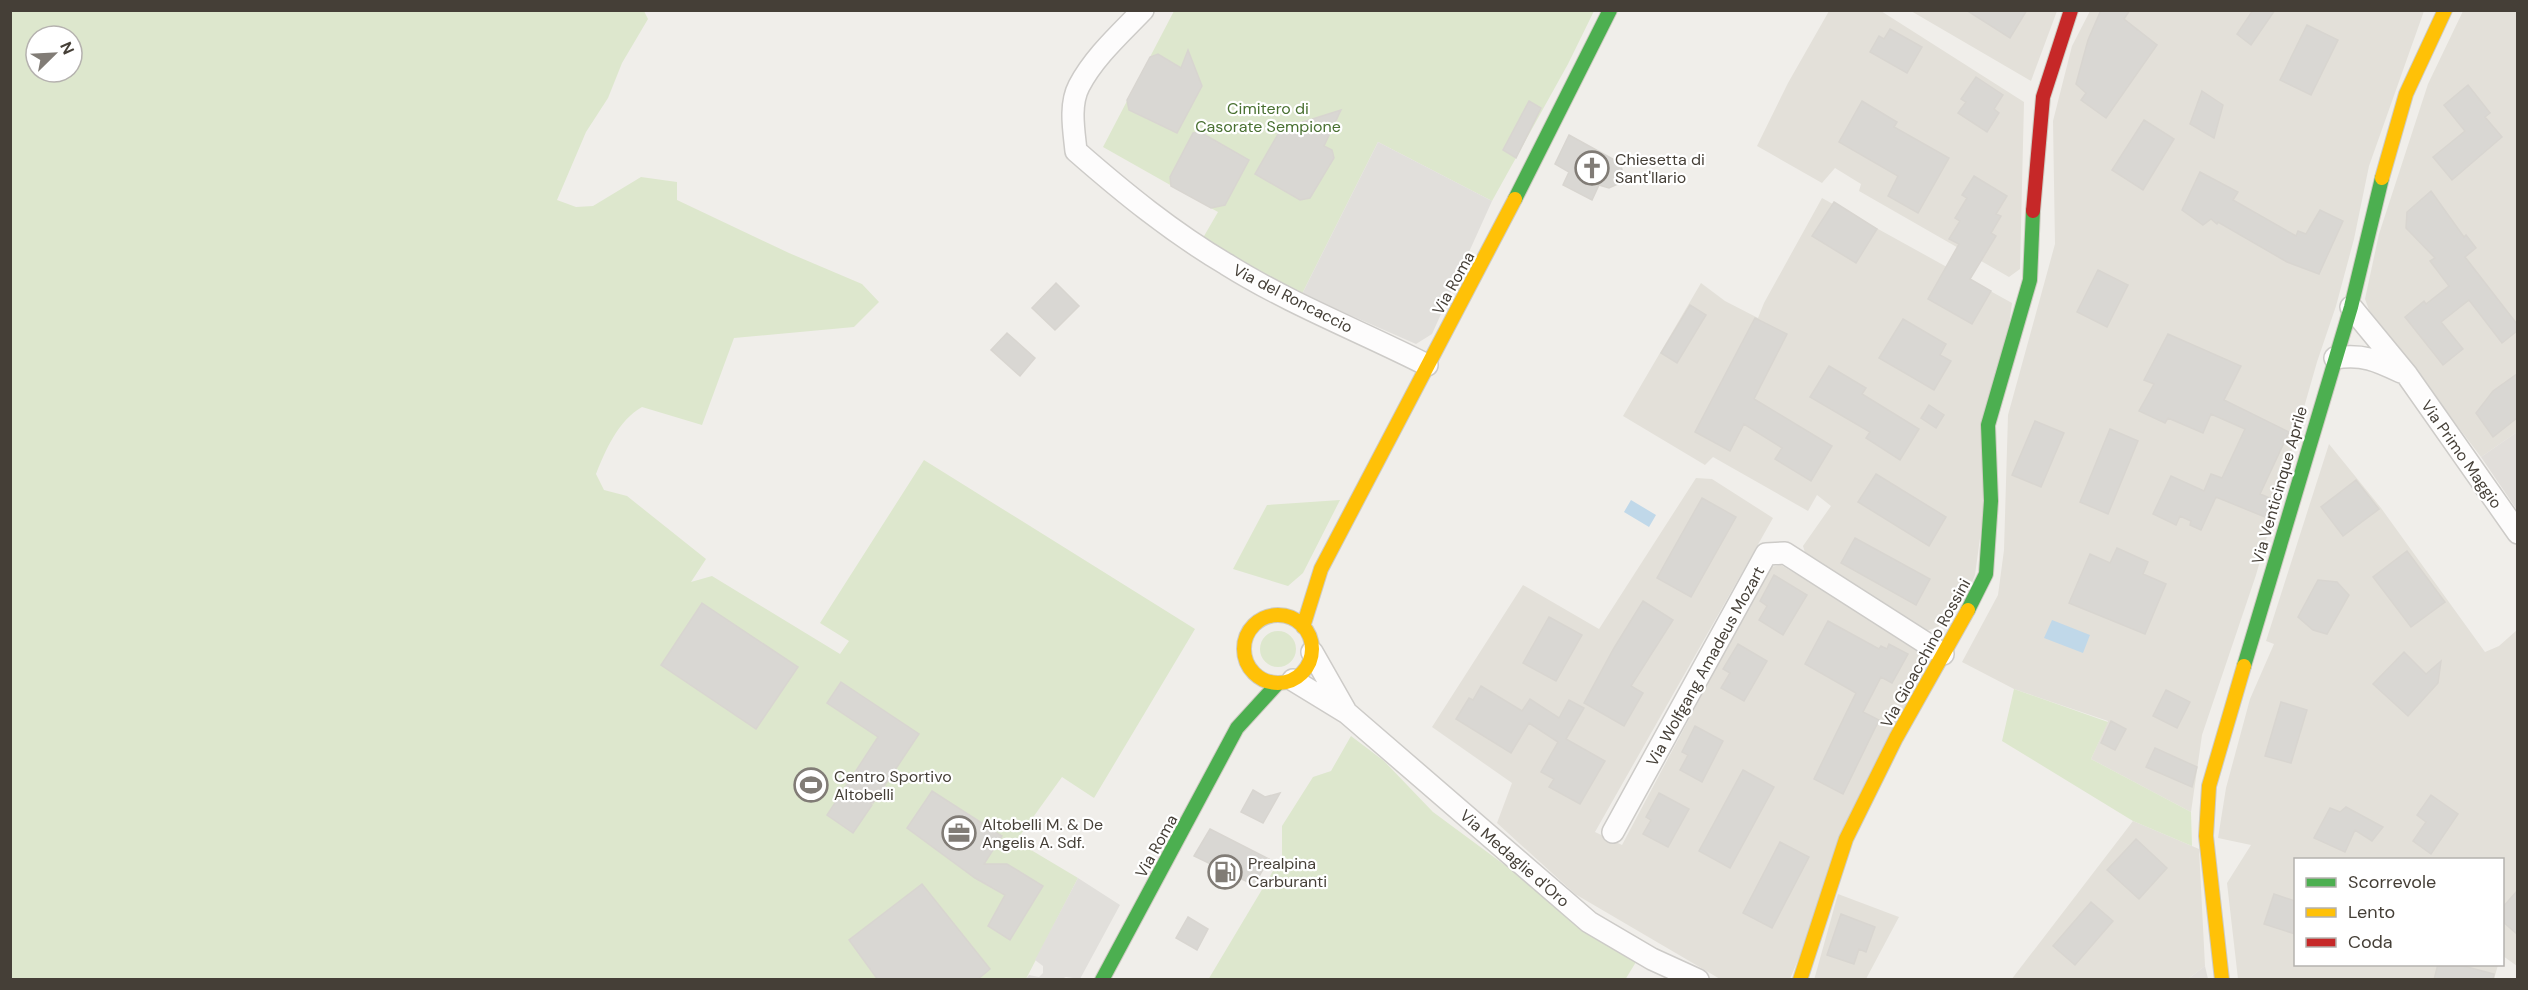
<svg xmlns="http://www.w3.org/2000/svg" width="2528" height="990" font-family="'DM Sans',sans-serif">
<rect width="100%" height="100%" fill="#f0eeea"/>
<path fill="#e3e0d9" d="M1829,11H1881L2024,102L2020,269L2009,277L1859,191L1861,184L1835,168L1822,183L1757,146L1788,83Z
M1911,11H2057L2031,81Z
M2090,11H2424L2369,166L2354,239L2336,306L2317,362L2256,575L2202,735L2191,812L2091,759L2108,721L2014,689L1962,662L1998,595L2004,550L2008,415L2055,244L2053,121L2072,46Z
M2463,11H2517V432L2481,457L2369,310L2365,299L2379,234L2428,84Z
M1822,198L2012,303L1975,575L1965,600L1938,627L1926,631L1806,556L1803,546L1831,506L1817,495L1808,511L1713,457L1705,465L1623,416L1701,283L1725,301L1758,318L1764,303Z
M2329,444L2381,508L2485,652L2499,646L2517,630V966L2503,956L2502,860H2296V964L2498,965L2494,979H2238L2227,883L2251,845L2218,838L2226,788L2250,699L2274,644L2266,641Z
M1696,478L1712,479L1773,518L1595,832L1622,845L1770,567L1781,565L1919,647L1925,660L1790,979H1720L1575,894L1497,823L1512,783L1432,727L1523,585L1599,629Z
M2133,821L2199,849L2205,966L2188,979L2011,980Z
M1838,894L1899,917L1866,979L1814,980Z"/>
<path fill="#e1deda" d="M2517,432V510L2481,457Z
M2205,966L2208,979H2188Z"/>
<path fill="#dde7cd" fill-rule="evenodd" d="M10,11H644L648,19L622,63L608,98L586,132L557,200L576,207L593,206L641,177L677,182V200L789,253L862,284L879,302L854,327L734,338L702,425L642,407C618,421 606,449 596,474L604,490L627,496L706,559L691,582L712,576L840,654L849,641L820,623L924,460L1195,629L1094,798L1062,777L1016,841L1078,878L1026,979H11ZM36,36H72V72H36Z
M1174,11H1594L1568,64L1492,201L1378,142L1302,294L1200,243L1218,212L1103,147Z
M1340,500L1303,573L1288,586L1233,569L1267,505Z
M1260 649a18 18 0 1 1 36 0a18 18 0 1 1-36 0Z
M2014,689L2108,722L2091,759L2191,812L2192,846L2133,821L2002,741Z
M1351,736L1384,761L1433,812L1636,962L1625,980H1208L1282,856V826L1313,777L1331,771Z"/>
<path fill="#e1dfdb" d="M1378,142L1492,201L1432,334L1416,344L1302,294Z
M1078,878L1120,905L1080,979L1066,977L1061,979H1026L1029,975L1039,977L1043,973V966L1035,960Z"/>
<path fill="#c0d8e9" d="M1631,500L1656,515L1649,527L1624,512Z
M2052,620L2090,635L2083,653L2044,638Z"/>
<path fill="#d9d7d3" stroke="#d8d5d0" stroke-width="1.5" d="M1966,10H2027L2010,38Z
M2101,10H2130L2124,19L2157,45L2106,118L2081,100L2086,93L2076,84L2088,40Z
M2253,10H2275L2251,45L2237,34Z
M2307,25L2338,40L2311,95L2280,80Z
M1890,29L1922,47L1907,73L1870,52L1879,36L1884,39Z
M1188,50L1202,86L1177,133L1129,110L1127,100L1150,57L1158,54L1181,68Z
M1976,77L2003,95L1994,109L1999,113L1987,132L1958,113L1966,102L1961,99Z
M2468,85L2490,113L2485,117L2502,137L2452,180L2433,157L2465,131L2444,105Z
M2202,91L2223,105L2214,138L2190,124Z
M1529,101L1541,108L1516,158L1503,150Z
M1862,101L1897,122L1894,127L1949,158L1918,213L1888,196L1898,176L1839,142Z
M1341,110L1324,146L1332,150L1334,158L1310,198L1300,200L1255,174L1281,129Z
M2144,120L2174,139L2143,190L2112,170Z
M1200,132L1249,160L1225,205L1211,208L1171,186L1170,177L1193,133Z
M1569,135L1620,163L1623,173L1618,184L1609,188L1599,185L1592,200L1563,185L1569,172L1555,164Z
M2200,172L2238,192L2233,200L2296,236L2298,231L2306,234L2320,210L2343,221L2319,274L2287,262L2218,222L2217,224L2211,219L2203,225L2182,210Z
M1974,176L2007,196L1996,214L2001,216L1991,233L1996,236L1970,279L1991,291L1972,324L1928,299L1959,244L1949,239L1960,221L1955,218L1967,198L1962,195Z
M2431,191L2464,237L2466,235L2476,248L2465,257L2517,324V331L2502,343L2469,300L2441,322L2463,349L2443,365L2405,317L2424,301L2426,304L2449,286L2430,261L2435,258L2406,228L2407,212Z
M1834,202L1877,229L1856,263L1812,236Z
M2098,270L2128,285L2107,327L2077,312Z
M1056,283L1079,306L1055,330L1032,308Z
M1690,305L1706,315L1677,363L1661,353Z
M1755,318L1787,334L1754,399L1832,446L1811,481L1775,459L1782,448L1744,424L1730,451L1695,432Z
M1903,319L1946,344L1940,355L1951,361L1934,390L1879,358Z
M1007,333L1035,358L1020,376L991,350Z
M2168,334L2241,366L2224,400L2289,432L2260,494L2272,499L2265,517L2216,497L2201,530L2190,525L2191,521L2180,516L2176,525L2153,514L2171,476L2204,491L2211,474L2222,478L2245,429L2211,414L2203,433L2168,418L2165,423L2139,411L2154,384L2144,380Z
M1829,366L1866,388L1862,394L1919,429L1900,460L1866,438L1870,432L1810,397Z
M2517,374V418L2493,437L2476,413L2493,391Z
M1929,405L1944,415L1936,428L1921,418Z
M2035,421L2064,433L2041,487L2012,475Z
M2110,429L2138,441L2108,514L2080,502Z
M1876,474L1946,517L1929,546L1858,502Z
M2356,480L2379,509L2343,536L2321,507Z
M1702,498L1736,517L1691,597L1657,578Z
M1855,538L1930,579L1916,605L1841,563Z
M2117,548L2148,562L2143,574L2166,584L2145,634L2069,603L2090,554L2110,563Z
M2407,551L2445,602L2411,627L2373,577Z
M1774,575L1807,595L1783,635L1759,620L1767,606L1760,601Z
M2318,580L2337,582L2349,595L2327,634L2313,630L2298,617Z
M1643,601L1673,620L1631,686L1643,693L1624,726L1584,703L1614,648Z
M702,603L798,667L756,729L661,665Z
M1549,617L1582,635L1556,681L1523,663Z
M1828,621L1879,649L1881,646L1887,649L1889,644L1908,654L1892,683L1881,677L1863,712L1879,720L1843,794L1814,779L1856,693L1805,664Z
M1738,644L1767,661L1744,701L1721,688L1730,673L1723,669Z
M2404,652L2426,674L2441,661L2438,683L2408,716L2373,684Z
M841,682L919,734L873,803L868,800L872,805L853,833L827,815L878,737L827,703Z
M1481,686L1522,711L1530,699L1559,718L1569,700L1584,708L1566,739L1605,761L1580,804L1549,787L1554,779L1541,772L1558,742L1529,723L1511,753L1456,719L1469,698L1473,700Z
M2166,690L2190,702L2177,728L2153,716Z
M2281,702L2307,710L2291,763L2265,756Z
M2111,721L2126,729L2115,750L2101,743Z
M1695,726L1723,741L1702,782L1680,770L1688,755L1682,752Z
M2155,748L2197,767L2192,787L2146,767Z
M1743,770L1774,787L1730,868L1699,851Z
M1253,790L1265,797L1280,793L1263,823L1241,812Z
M932,791L1002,836L984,864H1007L1043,886L1010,940L988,926L1005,895L975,878L907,828Z
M1659,793L1689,809L1668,847L1643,834L1651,820L1646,817Z
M2431,795L2458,814L2431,854L2413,841L2426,822L2417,815Z
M2346,807L2383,827L2372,841L2355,830L2345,852L2314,838L2330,808L2340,812Z
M1210,829L1269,859L1254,885L1194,856Z
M2136,839L2167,868L2139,899L2107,870Z
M1780,842L1809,857L1772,928L1743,913Z
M922,884L990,969L977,980H878L849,940Z
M2517,891V934L2502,921V908Z
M2274,894L2295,901V934L2264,924Z
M2091,902L2113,921L2075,965L2053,946Z
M1841,914L1875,927L1866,952L1859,949L1854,964L1827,955Z
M1188,917L1208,929L1197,950L1176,938Z
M2438,964H2456L2494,974L2493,980H2434Z"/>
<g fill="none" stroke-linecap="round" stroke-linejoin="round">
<defs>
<path id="street" d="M1143,10C1121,33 1094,57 1079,86C1069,105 1074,131 1076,151C1124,193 1172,232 1226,264C1290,304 1360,331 1427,365
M2351,307L2407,375L2518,533
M2335,358C2363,354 2376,360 2401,372
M1312,652L1345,710
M1293,680L1347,713L1589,922L1652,959L1698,980
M1613,832L1766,554L1785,553L1943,654"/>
<path id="fast" d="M1515,199L1610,10
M1968,610L1986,574L1991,501L1988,425L2030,280L2033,211
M2244,666L2351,307L2382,178
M1102,980L1237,728L1278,683"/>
<path id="slow" d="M2382,178L2406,94L2445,10
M1244 649a34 34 0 1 1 68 0a34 34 0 1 1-68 0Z
M1303,627L1321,569L1515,199
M1800,980L1846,839L1896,738L1968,610
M2222,980L2206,836L2209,786L2244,666"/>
<path id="jam" d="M2033,211L2043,97L2071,10"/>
</defs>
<use href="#street" stroke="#cdcbc8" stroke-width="24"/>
<use href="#fast" stroke="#cecbc2" stroke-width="16"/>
<use href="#slow" stroke="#cecbc2" stroke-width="16"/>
<use href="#jam" stroke="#cecbc2" stroke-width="16"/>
<use href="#street" stroke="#fdfcfc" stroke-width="21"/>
<use href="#fast" stroke="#4caf50" stroke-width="14"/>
<use href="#slow" stroke="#ffc107" stroke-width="14"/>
<use href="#jam" stroke="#c62828" stroke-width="14"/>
</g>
<defs>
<symbol id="church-ring" viewBox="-11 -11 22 22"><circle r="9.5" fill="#fff" stroke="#817c76" stroke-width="1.5"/><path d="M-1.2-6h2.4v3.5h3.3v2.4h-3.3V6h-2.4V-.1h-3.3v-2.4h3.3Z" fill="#817c76"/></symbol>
<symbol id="stadium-ring" viewBox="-11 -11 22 22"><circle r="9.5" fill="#fff" stroke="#817c76" stroke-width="1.5"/><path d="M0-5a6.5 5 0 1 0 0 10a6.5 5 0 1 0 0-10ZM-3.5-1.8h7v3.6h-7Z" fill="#817c76"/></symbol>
<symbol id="office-ring" viewBox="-11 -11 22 22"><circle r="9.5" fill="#fff" stroke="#817c76" stroke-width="1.5"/><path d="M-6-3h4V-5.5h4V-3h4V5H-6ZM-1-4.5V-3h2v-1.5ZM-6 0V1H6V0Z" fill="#817c76"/></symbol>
<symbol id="fuel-ring" viewBox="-11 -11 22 22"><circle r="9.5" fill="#fff" stroke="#817c76" stroke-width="1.5"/><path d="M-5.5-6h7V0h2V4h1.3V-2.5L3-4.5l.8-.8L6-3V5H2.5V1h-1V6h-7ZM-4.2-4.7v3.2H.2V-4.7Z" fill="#817c76"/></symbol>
</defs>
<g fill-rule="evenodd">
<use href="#church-ring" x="1573" y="149" width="38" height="38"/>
<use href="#stadium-ring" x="792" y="766" width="38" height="38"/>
<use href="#office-ring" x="940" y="814" width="38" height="38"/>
<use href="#fuel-ring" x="1206" y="853" width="38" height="38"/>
</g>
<g text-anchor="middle" stroke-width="4.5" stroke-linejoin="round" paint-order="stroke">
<g font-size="16" fill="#497031" stroke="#fff">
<text x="1268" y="114">Cimitero di<tspan x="1268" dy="18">Casorate Sempione</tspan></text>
</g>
<g font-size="16" fill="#453f37" stroke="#fff" text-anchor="start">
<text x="1615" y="165">Chiesetta di<tspan x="1615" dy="18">Sant'Ilario</tspan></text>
<text x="834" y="782">Centro Sportivo<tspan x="834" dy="18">Altobelli</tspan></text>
<text x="982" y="830">Altobelli M. &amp; De<tspan x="982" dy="18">Angelis A. Sdf.</tspan></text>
<text x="1248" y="869">Prealpina<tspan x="1248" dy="18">Carburanti</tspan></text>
</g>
<g font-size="16" fill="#453f37" stroke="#fff">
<text transform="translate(1453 283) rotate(-61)" y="6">Via Roma</text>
<text transform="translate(1293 298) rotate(27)" y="6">Via del Roncaccio</text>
<text transform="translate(2462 454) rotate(55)" y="6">Via Primo Maggio</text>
<text transform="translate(2279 485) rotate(-74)" y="6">Via Venticinque Aprile</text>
<text transform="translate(1925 653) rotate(-61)" y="6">Via Gioacchino Rossini</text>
<text transform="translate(1705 666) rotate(-61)" y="6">Via Wolfgang Amadeus Mozart</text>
<text transform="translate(1156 846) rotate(-61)" y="6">Via Roma</text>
<text transform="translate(1515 858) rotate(41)" y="6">Via Medaglie d'Oro</text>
</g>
</g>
<rect width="2528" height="990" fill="none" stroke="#453f37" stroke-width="24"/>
<rect x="2294" y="858" width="210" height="108" fill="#ffffff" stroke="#b5b2af" stroke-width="1.5"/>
<rect x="2306" y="878" width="30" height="9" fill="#4caf50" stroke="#b5b2af" stroke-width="1.5"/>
<text x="2348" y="888" font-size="18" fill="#453f37">Scorrevole</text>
<rect x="2306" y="908" width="30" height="9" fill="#ffc107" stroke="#b5b2af" stroke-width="1.5"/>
<text x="2348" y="918" font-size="18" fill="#453f37">Lento</text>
<rect x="2306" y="938" width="30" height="9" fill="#c62828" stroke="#b5b2af" stroke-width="1.5"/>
<text x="2348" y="948" font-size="18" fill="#453f37">Coda</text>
<g transform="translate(54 54) rotate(66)"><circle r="28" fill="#ffffff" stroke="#b5b2af" stroke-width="1.5"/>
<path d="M0-4.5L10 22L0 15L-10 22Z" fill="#817c76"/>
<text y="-9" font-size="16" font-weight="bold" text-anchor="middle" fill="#453f37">N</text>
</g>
</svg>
